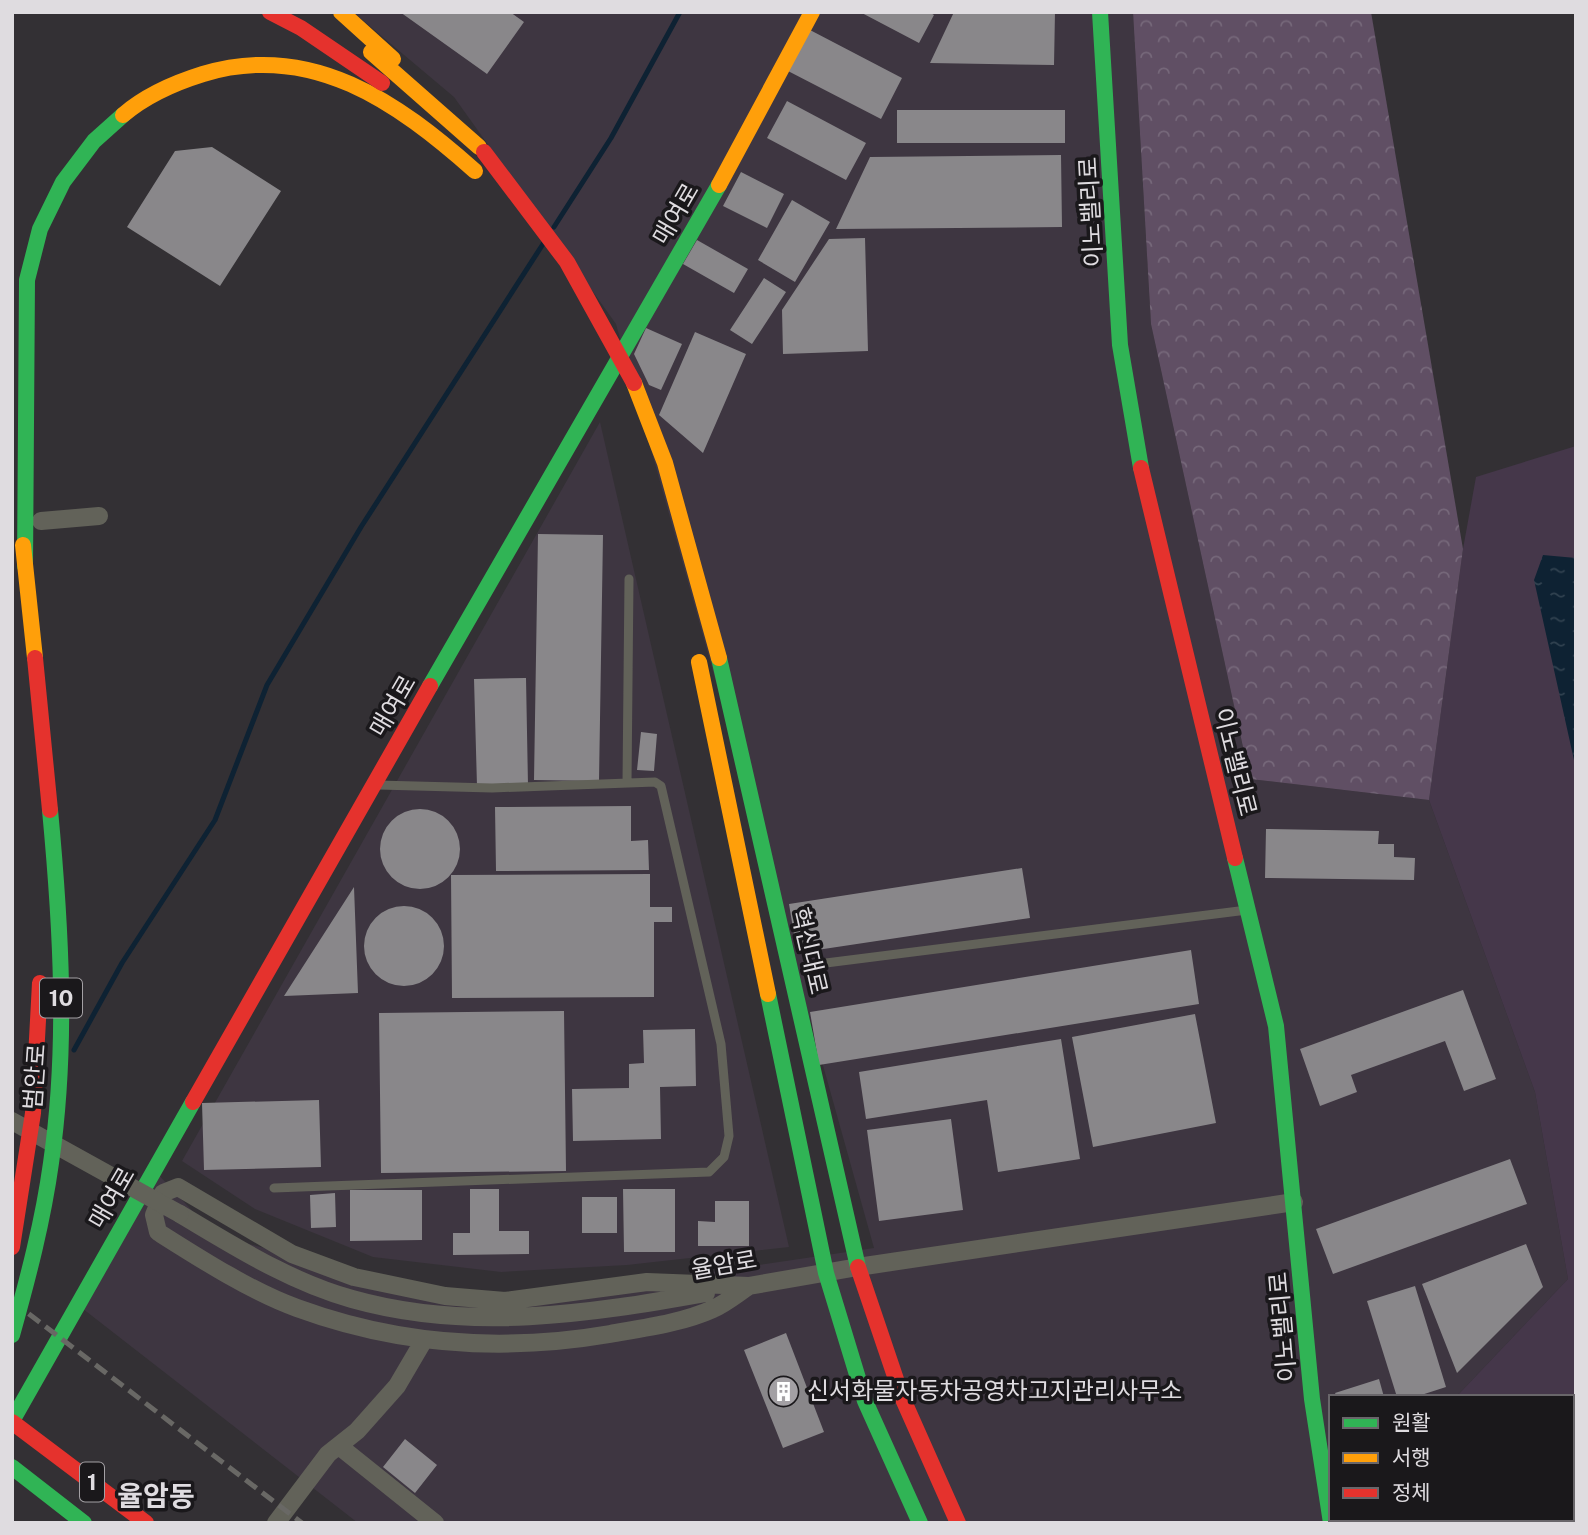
<svg xmlns="http://www.w3.org/2000/svg" width="1588" height="1535" font-family="'Public Sans','Noto Sans KR',sans-serif">
<defs>
<pattern id="forest-crowns" width="20" height="18" patternUnits="userSpaceOnUse" patternTransform="scale(1.75)"><rect width="20" height="18" fill="#604f64"/><path d="M2 6a3 3 0 1 1 6 0M12 15a3 3 0 1 1 6 0" fill="none" stroke="#76687a"/></pattern>
<pattern id="water-ripples" width="26" height="14" patternUnits="userSpaceOnUse" patternTransform="scale(1.75)"><rect width="26" height="14" fill="#0e2233"/><path d="M2 4q2-2 4 0t4 0M15 11q2-2 4 0t4 0" fill="none" stroke="#314250"/></pattern>
</defs>
<rect width="100%" height="100%" fill="#333034"/>
<path fill="#3e3641" d="M353,12H1133L1151,324L1250,779L1429,800L1535,1092L1568,1279L1456,1397H1331V1519H1365L1366,1523H358L78,1305L154,1170L215,1235L445,1296L616,1286L874,1248L616,324L454,97Z
M600,422L789,1247L627,1265L501,1272L373,1257L255,1209L182,1161Z"/>
<path fill="#45374a" d="M1576,446V1523H1366L1365,1519H1572V1397H1456L1568,1279L1535,1092L1429,800L1463,549L1476,477Z"/>
<path fill="url(#forest-crowns)" d="M1133,12H1371L1463,549L1429,800L1250,779L1151,324Z"/>
<path fill="url(#water-ripples)" d="M1543,555L1576,558V769L1534,580Z
M1576,1422V1523H1498L1497,1519H1572V1425Z"/>
<g fill="none" stroke-linecap="round" stroke-linejoin="round">
<path stroke="#0e2233" stroke-width="5" d="M554,227L611,138L680,12
M74,1050L122,963L215,820L267,685L361,527L543,244"/>
</g>
<path fill="#89878a" d="M400,12H510L524,22L487,74Z
M860,12H929L934,15L919,43Z
M954,12H1055L1054,65L930,63Z
M810,30L902,78L881,119L788,71Z
M787,101L866,143L846,180L767,138Z
M897,110H1065V143H897Z
M212,147L281,191L220,286L127,227L175,151Z
M1061,155L1062,227L836,229L870,157Z
M741,172L784,194L767,228L723,206Z
M792,200L830,222L795,282L758,260Z
M865,238L868,351L783,354L782,310L829,239Z
M697,240L748,269L734,293L683,264Z
M764,278L786,292L752,344L730,330Z
M646,328L682,344L661,390L649,385L634,354Z
M695,332L746,354L703,453L659,415Z
M538,534L603,535L599,781L534,780Z
M526,678L528,785L477,786L474,679Z
M641,732L657,734L654,771L637,770Z
M631,806V841L648,840L649,870L496,871L495,807Z
M380 849a40 40 0 1 1 80 0a40 40 0 1 1-80 0Z
M1266,829L1379,831L1378,844H1394V857L1415,858L1414,880L1265,878Z
M1022,868L1030,918L797,953L789,904Z
M650,874V907H672V922H654V997L452,998L451,875Z
M354,887L358,993L284,996Z
M364 946a40 40 0 1 1 80 0a40 40 0 1 1-80 0Z
M1191,950L1199,1004L819,1065L810,1012Z
M1463,990L1496,1079L1464,1091L1445,1041L1351,1075L1357,1092L1320,1106L1300,1049Z
M564,1011L566,1171L381,1173L379,1013Z
M1195,1014L1216,1123L1093,1147L1072,1037Z
M695,1029L696,1086L660,1087L661,1139L573,1141L572,1089L629,1088V1064L644,1063L643,1030Z
M1061,1039L1080,1159L998,1172L987,1100L866,1119L859,1072Z
M319,1100L321,1167L204,1170L202,1103Z
M951,1119L963,1210L879,1221L867,1130Z
M1510,1159L1527,1204L1333,1274L1316,1229Z
M470,1189H499V1231H529V1254L453,1255V1233H470Z
M623,1189H675V1252H624Z
M350,1190H422V1240L350,1241Z
M335,1193L336,1227L311,1228L310,1195Z
M582,1197H617V1233H582Z
M715,1201H749V1246H698V1221L715,1222Z
M1526,1244L1543,1287L1457,1373L1422,1284Z
M1415,1286L1446,1387L1415,1397H1397L1367,1301Z
M786,1333L824,1432L783,1448L744,1350Z
M1379,1379L1384,1397H1337L1335,1393Z
M405,1439L437,1465L415,1493L383,1467Z"/>
<g fill="none" stroke-linecap="round" stroke-linejoin="round">
<path stroke="#626259" stroke-width="9" d="M627,783L629,579
M818,964L1247,910
M274,1188L709,1172L724,1157L729,1136L721,1044L661,786L655,782L492,788L378,785"/>
<path stroke="#626259" stroke-width="18" d="M41,521L99,516
M178,1187L292,1254L354,1277L445,1296L505,1301L647,1282L749,1286C737,1294 725,1304 713,1309C682,1323 644,1328 610,1334C505,1352 398,1345 297,1308C252,1292 199,1258 158,1232L154,1215L163,1193Z
M180,1214C234,1246 290,1282 352,1299C469,1332 589,1314 706,1293
M737,1288L858,1267L1294,1202
M339,1446L435,1523
M276,1523L328,1454L357,1431L397,1386L424,1340"/>
<path stroke="#30b455" stroke-width="16" d="M1100,12L1120,345L1141,468
M25,566L27,280L40,229L63,182L94,141L123,115
M719,658L858,1267
M430,686L719,185
M1235,858L1276,1026L1312,1399L1331,1523
M768,994L826,1273
M826,1273L865,1401L920,1523
M12,1421L193,1102
M12,1467L84,1523"/>
<path stroke="#ff9f0a" stroke-width="16" d="M341,12L393,59
M371,52L479,147
M123,115C145,96 174,83 203,74C312,41 397,102 475,171
M719,185L812,12
M634,383L665,463L719,658
M23,545L35,658
M699,662L768,994"/>
<path stroke="#e5322d" stroke-width="16" d="M270,12L301,28L382,83
M1141,468L1235,858
M193,1102L430,686
M858,1267L902,1397L958,1523
M12,1422L146,1523"/>
<path stroke="#696865" stroke-width="5" stroke-dasharray="14 7" stroke-linecap="butt" d="M12,1301L302,1523"/>
<path stroke="#626259" stroke-width="18" d="M12,1121L180,1214"/>
<path stroke="#30b455" stroke-width="16" d="M12,1335C28,1278 43,1221 51,1163C68,1046 61,927 50,810"/>
<path stroke="#e5322d" stroke-width="16" d="M484,152L567,262L634,383
M35,658L50,810
M12,1247L33,1113L40,983"/>
</g>
<defs>
<symbol id="building-disc" viewBox="-11 -11 22 22"><circle r="9.5" fill="#a3a0a4" stroke="#1a181b"/><path d="M-4-6H4V6H1V3H-1V6H-4ZM-2.5-4.3h1.7v1.8h-1.7ZM.8-4.3h1.7v1.8H.8ZM-2.5-1h1.7V.8h-1.7ZM.8-1h1.7V.8H.8Z" fill="#fff"/></symbol>
</defs>
<g fill-rule="evenodd">
<use href="#building-disc" x="766" y="1374" width="35" height="35"/>
</g>
<g text-anchor="middle" stroke-width="7" stroke-linejoin="round" paint-order="stroke">
<g fill="#1a181b" stroke="#a4a1a5" stroke-width="2">
<rect x="40" y="978.5" width="42" height="39" rx="5"/>
<rect x="80" y="1462.5" width="24" height="39" rx="5"/>
</g>
<g font-size="23" font-weight="bold" fill="#dfdce0">
<text x="61" y="1006">10</text>
<text x="92" y="1490">1</text>
</g>
<g font-size="24" fill="#dfdce0" stroke="#1a181b">
<text transform="translate(1091 212) rotate(-93)" y="8">이노밸리로</text>
<text transform="translate(676 214) rotate(-60)" y="8">매여로</text>
<text transform="translate(393 706) rotate(-60)" y="8">매여로</text>
<text transform="translate(1235 762) rotate(76)" y="8">이노밸리로</text>
<text transform="translate(809 951) rotate(77)" y="8">혁신대로</text>
<text transform="translate(35 1077) rotate(-86)" y="8">범안로</text>
<text transform="translate(112 1198) rotate(-60)" y="8">매여로</text>
<text transform="translate(724 1265) rotate(-10)" y="8">율암로</text>
<text transform="translate(1283 1327) rotate(-95)" y="8">이노밸리로</text>
</g>
<g font-size="24" fill="#dfdce0" stroke="#1a181b" text-anchor="start">
<text x="807" y="1399">신서화물자동차공영차고지관리사무소</text>
</g>
<g font-size="28" font-weight="bold" fill="#dfdce0" stroke="#1a181b">
<text x="156" y="1506">율암동</text>
</g>
</g>
<rect width="1588" height="1535" fill="none" stroke="#dfdce0" stroke-width="28"/>
<rect x="1329" y="1395" width="245" height="126" fill="#1a181b" stroke="#69666a" stroke-width="2"/>
<rect x="1343" y="1418" width="35" height="10" fill="#30b455" stroke="#69666a" stroke-width="2"/>
<text x="1392" y="1430" font-size="21" fill="#dfdce0">원활</text>
<rect x="1343" y="1453" width="35" height="10" fill="#ff9f0a" stroke="#69666a" stroke-width="2"/>
<text x="1392" y="1465" font-size="21" fill="#dfdce0">서행</text>
<rect x="1343" y="1488" width="35" height="10" fill="#e5322d" stroke="#69666a" stroke-width="2"/>
<text x="1392" y="1500" font-size="21" fill="#dfdce0">정체</text>
</svg>
